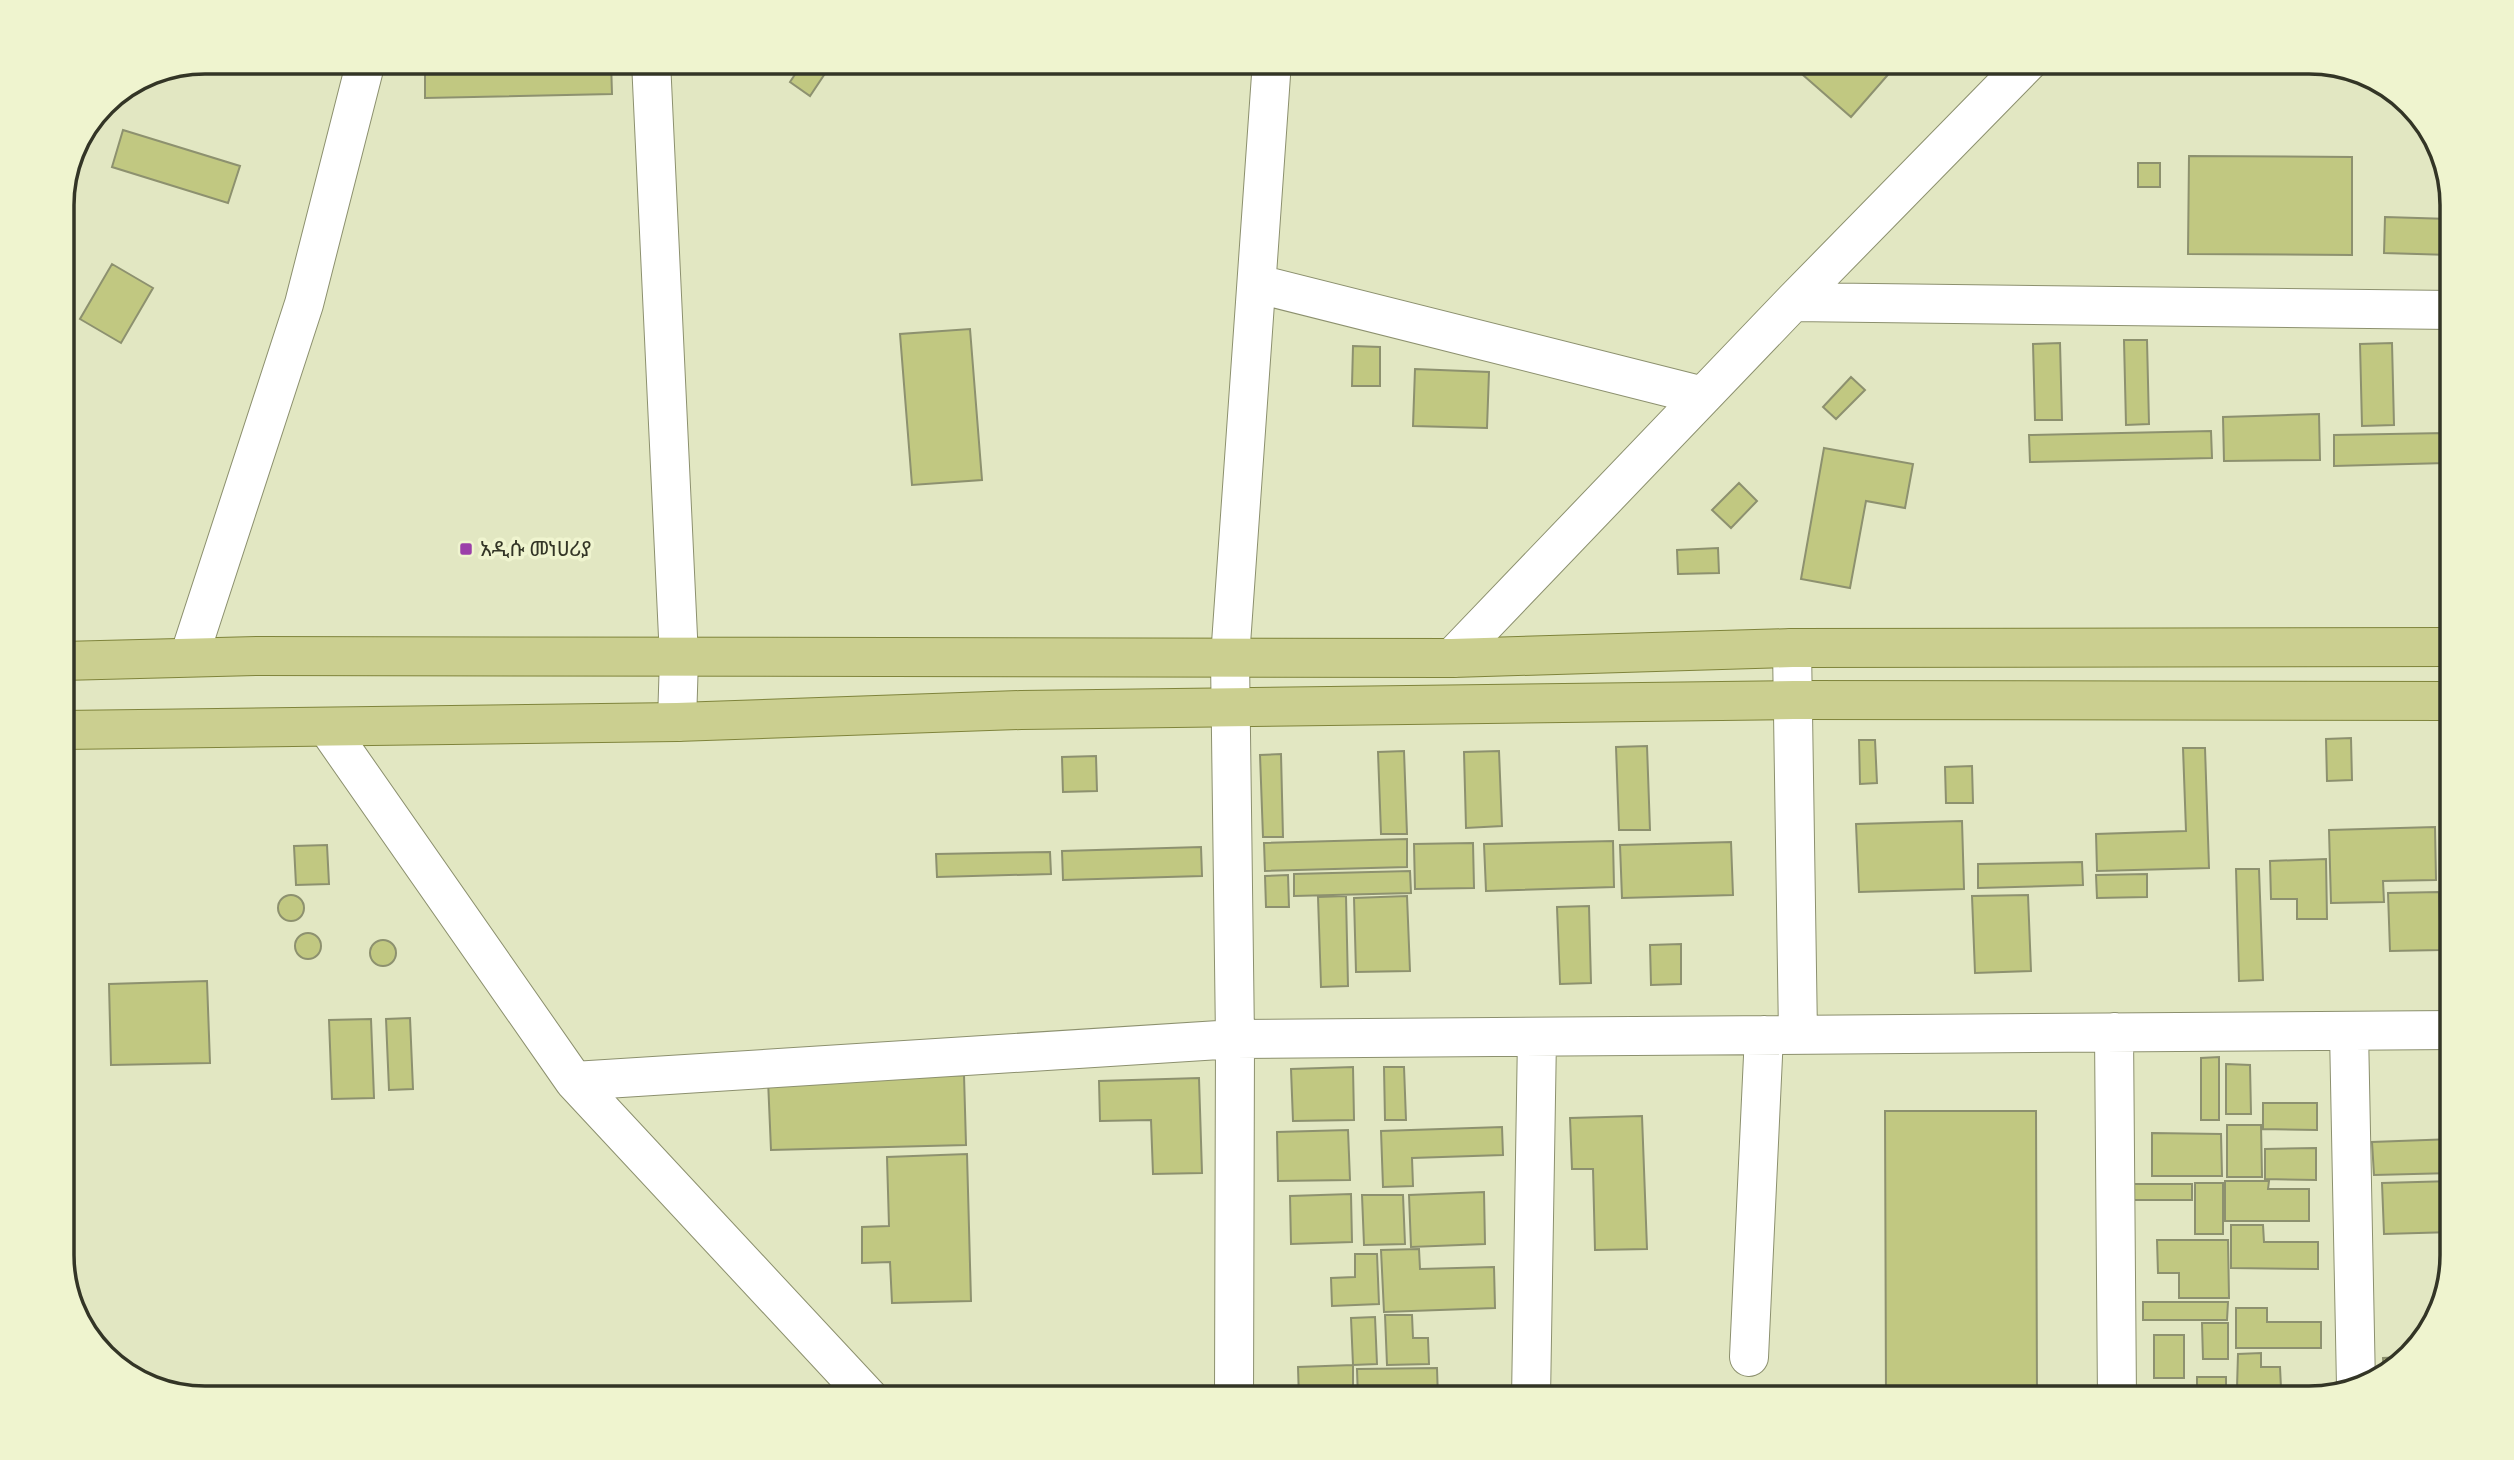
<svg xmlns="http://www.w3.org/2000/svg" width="2514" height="1460" font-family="'Exo 2','Noto Sans Ethiopic',sans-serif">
<rect width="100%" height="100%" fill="#e2e7c2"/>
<path fill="#c1c881" stroke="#8d916f" stroke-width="2" d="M425,61H611L612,94L425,98Z
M804,61H816L828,69L810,96L790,82Z
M1787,61H1900L1851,117Z
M123,130L240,166L228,203L112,167Z
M2189,156L2352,157V255L2188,254Z
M70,160L78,162L69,205L62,203V196Z
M2138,163H2160V187H2138Z
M2385,217L2450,219V255L2384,253Z
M112,264L153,288L121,343L80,319Z
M970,329L982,480L912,485L900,334Z
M2124,340H2147L2149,424L2126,425Z
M2060,343L2062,420H2035L2033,344Z
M2392,343L2394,425L2362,426L2360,344Z
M1353,346L1380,347V386H1352Z
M1415,369L1489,372L1487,428L1413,426Z
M1851,377L1865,390L1836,419L1823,407Z
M2319,414L2320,460L2224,461L2223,417Z
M2211,431L2212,458L2030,462L2029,435Z
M2445,433L2446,463L2334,466V435Z
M1824,448L1913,464L1905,508L1866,501L1850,588L1801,579Z
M1739,483L1757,501L1731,528L1712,510Z
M1718,548L1719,573L1678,574L1677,550Z
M2351,738L2352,780L2327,781L2326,739Z
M1859,740H1875L1877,783L1860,784Z
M2453,745V770H2448L2447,746Z
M1647,746L1650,830H1619L1616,747Z
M2183,748H2205L2209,868L2097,871L2096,834L2186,831Z
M1404,751L1407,834H1381L1378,752Z
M1499,751L1502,826L1466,828L1464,752Z
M1281,754L1283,837H1263L1260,755Z
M1096,756L1097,791L1063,792L1062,757Z
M1972,766L1973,803H1946L1945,767Z
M1962,821L1964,889L1859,892L1856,824Z
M2435,827L2436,880L2383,881L2384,902L2331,903L2329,830Z
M2453,828V885H2450L2448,829Z
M1407,839V867L1265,871L1264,843Z
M1613,841L1614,887L1486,891L1484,844Z
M1731,842L1733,895L1622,898L1620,845Z
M1473,843L1474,888L1415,889L1414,844Z
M327,845L329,884L296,885L294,846Z
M1201,847L1202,876L1063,880L1062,851Z
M1050,852L1051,874L937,877L936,854Z
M2326,859L2327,919H2297V899H2271L2270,861Z
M2082,862L2083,885L1978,888V864Z
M2236,869H2259L2263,980L2239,981Z
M1410,871L1411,893L1294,896V874Z
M2147,874V897L2097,898L2096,875Z
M1288,875L1289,907H1266L1265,876Z
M2439,892L2441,950L2390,951L2388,893Z
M278 908a13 13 0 1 1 26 0a13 13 0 1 1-26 0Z
M2028,895L2031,971L1975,973L1972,896Z
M1346,896L1348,986L1321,987L1318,897Z
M1407,896L1410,971L1356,972L1354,898Z
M1589,906L1591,983L1560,984L1557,907Z
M295 946a13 13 0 1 1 26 0a13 13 0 1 1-26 0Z
M370 953a13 13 0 1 1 26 0a13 13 0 1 1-26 0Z
M1681,944V984L1651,985L1650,945Z
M207,981L210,1063L111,1065L109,984Z
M410,1018L413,1089L389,1090L386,1019Z
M371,1019L374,1098L332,1099L329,1020Z
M2219,1057V1120H2201V1058Z
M2226,1064L2250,1065L2251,1114H2226Z
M1353,1067L1354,1120L1293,1121L1291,1069Z
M1384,1067H1404L1406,1120H1385Z
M964,1075L966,1145L771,1150L768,1080Z
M1199,1078L1202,1173L1153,1174L1151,1120L1100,1121L1099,1081Z
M2263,1103H2317V1130L2263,1129Z
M1885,1111H2036L2037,1399H1886Z
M1642,1116L1647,1249L1595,1250L1593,1169H1572L1570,1118Z
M2227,1125H2261L2262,1177H2227Z
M1502,1127L1503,1155L1412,1158L1413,1186L1383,1187L1381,1131Z
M1348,1130L1350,1180L1278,1181L1277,1132Z
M2152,1133L2221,1134L2222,1176H2152Z
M2453,1139V1173L2374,1175L2372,1142Z
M2316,1148V1180L2265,1179V1149Z
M967,1154L971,1301L892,1303L890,1262L862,1263V1227L889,1226L887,1157Z
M2225,1181H2269L2268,1189H2309V1221H2225Z
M2453,1181V1232L2384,1234L2382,1183Z
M2195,1183H2223V1234H2195Z
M2134,1184H2192V1200H2134Z
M1484,1192L1485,1244L1411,1247L1409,1195Z
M1351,1194L1352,1242L1291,1244L1290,1196Z
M1362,1195H1403L1405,1244L1364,1245Z
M2231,1225H2263L2264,1242H2318V1269L2231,1268Z
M2157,1240H2228L2229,1298H2179V1273H2158Z
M1419,1249L1420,1269L1494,1267L1495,1308L1384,1312L1381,1250Z
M1355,1254H1377L1379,1304L1332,1306L1331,1278L1355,1277Z
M2143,1302H2228L2227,1320H2143Z
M2236,1308H2267V1322H2321V1348H2236Z
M1385,1315H1412L1413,1338H1428L1429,1364L1387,1365Z
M1375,1317L1377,1364L1353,1365L1351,1318Z
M2202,1323H2228V1359H2203Z
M2154,1335H2184V1378H2154Z
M2261,1353V1367H2280L2281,1388H2237L2238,1354Z
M2403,1357L2384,1377L2383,1358Z
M1353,1365V1399H1299L1298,1367Z
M1437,1368L1438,1399H1358L1357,1369Z
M2197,1377H2226V1399H2197Z
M2239,1396H2296V1399H2239Z"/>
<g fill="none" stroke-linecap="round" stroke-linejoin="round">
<defs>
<path id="minor" d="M651,61L679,658L677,722
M1258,284L1703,396
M1793,302L2452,310
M1792,648L1798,1035
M189,657L304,304L366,61
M1452,658L1793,302L2029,61
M327,727L574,1081L870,1399
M2349,1031L2356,1386
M2114,1032L2117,1399
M574,1081L1235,1039L2453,1030
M1749,1357L1764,1035
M1234,1399L1235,1039L1230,658L1272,61
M1531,1399L1537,1037"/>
<path id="major" d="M62,661L257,656L1452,658L1792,648L2453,647
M62,730L677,722L1021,710L1794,700L2453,701"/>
</defs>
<use href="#minor" stroke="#8c906e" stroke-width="40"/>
<use href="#major" stroke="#7f843b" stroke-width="40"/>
<use href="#minor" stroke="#fff" stroke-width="38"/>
<use href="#major" stroke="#cbcf90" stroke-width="38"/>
</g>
<rect fill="#9b3fa9" stroke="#eff4cf" stroke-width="2.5" x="459" y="542" width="14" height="14" rx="3.5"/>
<g text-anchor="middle" stroke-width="7" stroke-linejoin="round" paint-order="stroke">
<g font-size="21" fill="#333526" stroke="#eff4cf" text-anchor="start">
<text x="480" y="556">አዲሱ መነሀሪያ</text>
</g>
</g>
<path d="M0 0H2514V1460H0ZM205 74H2309A131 131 0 0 1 2440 205V1255A131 131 0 0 1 2309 1386H205A131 131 0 0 1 74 1255V205A131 131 0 0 1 205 74Z" fill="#eff4cf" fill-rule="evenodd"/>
<path fill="none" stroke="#333526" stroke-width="3.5" d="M205 74H2309A131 131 0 0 1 2440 205V1255A131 131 0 0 1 2309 1386H205A131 131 0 0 1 74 1255V205A131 131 0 0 1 205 74Z"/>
</svg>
